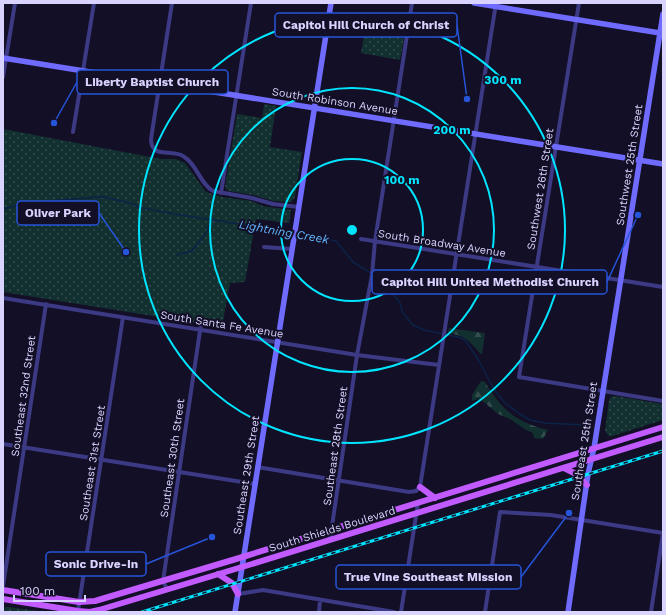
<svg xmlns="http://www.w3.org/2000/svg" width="666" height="615" font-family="'Work Sans',sans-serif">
<defs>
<pattern id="grass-dots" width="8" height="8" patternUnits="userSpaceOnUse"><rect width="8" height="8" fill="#12302f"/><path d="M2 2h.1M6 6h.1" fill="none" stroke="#344d4e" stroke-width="1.8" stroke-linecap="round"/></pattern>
<pattern id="forest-firs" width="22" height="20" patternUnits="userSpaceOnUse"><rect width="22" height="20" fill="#12302f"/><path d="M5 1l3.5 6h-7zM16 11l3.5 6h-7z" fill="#344d4e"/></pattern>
</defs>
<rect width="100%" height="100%" fill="#130f26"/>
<path fill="url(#grass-dots)" d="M365,31L402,38L404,39L400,60L361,53Z
M265,104L276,106L270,147L302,152L295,197L291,202L273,201L253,195L229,191L227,190L225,187L237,114L262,118L264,105Z
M3,129L161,159H176L185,163L206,192L222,197L252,201L263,206L291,210L289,223L256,219L245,282L230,283L222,327L3,292Z
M615,396L663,404V420L612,436H609L605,431L609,400L611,397Z
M5,607H9L44,612H3Z"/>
<path fill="url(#forest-firs)" d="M449,328L485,333L482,355C468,341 469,337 448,333Z
M481,381L485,382C503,411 514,421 548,430L543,439L534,438L533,433L526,430L510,419L498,414L485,403L478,399L472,401V395Z"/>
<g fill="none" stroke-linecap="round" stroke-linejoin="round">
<path stroke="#0c2248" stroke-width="1.5" d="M3,209L14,206L58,200L103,197L131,203L139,207L148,209L174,214L292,232
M296,232L336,241L353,262L377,277L388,287L400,303L403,313L413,325L424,330L458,337L465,340L479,361L491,384L496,392L505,403L520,414L530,420L545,423L585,425
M177,255L192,251L206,233L212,219"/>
<path stroke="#3d3a85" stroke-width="4" d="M172,3L151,139C151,159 171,149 183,156C197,164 200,184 213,191L252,198L273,204L299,207
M579,3L519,377L663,401
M3,77L15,3
M73,132L94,3
M221,193L251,3
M361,239L663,287
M264,247L292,249
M3,298L357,355L439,365
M3,444L255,484
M257,467L409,492L416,491L420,487L496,3
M330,540L357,355L372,275L375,241L412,3
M3,586L46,304
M167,589L163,581L201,324
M238,594L263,590L394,612
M78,611L123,317
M319,612L320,600
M401,612L418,503
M485,612L500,512L551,515L663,533
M651,612L663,533"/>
<path stroke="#6f6bff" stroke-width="5.5" d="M474,3L660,33
M3,58L663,164
M235,612L331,3
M568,612L588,474L594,448L663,14"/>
<path stroke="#c25bff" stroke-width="6" d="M564,468L576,474L587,485
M420,487L435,498
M218,574L232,583L238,594
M3,590L79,602L95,601L236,559L663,427
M3,599L78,611L90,612L99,610L252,564L663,437"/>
<defs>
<path id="rail" d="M142,612L663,451"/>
</defs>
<use href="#rail" stroke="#00e5ff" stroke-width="3"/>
<use href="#rail" stroke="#130f26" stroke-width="1.5" stroke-dasharray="4.5" stroke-linecap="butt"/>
</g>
<g fill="none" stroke="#00e5ff" stroke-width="2">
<circle cx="352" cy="230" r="71"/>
<circle cx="352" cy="230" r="142"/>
<circle cx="352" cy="230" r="213"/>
</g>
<g text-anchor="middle" stroke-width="4" stroke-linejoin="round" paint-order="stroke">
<g font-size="11" fill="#d9d4ff" stroke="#130f26">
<text transform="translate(335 101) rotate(9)" y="4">South Robinson Avenue</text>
<text transform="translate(629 165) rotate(-81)" y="4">Southwest 25th Street</text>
<text transform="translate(540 189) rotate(-81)" y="4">Southwest 26th Street</text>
<text transform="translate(442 243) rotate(9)" y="4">South Broadway Avenue</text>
<text transform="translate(222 324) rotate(9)" y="4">South Santa Fe Avenue</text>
<text transform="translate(23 396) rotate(-82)" y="4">Southeast 32nd Street</text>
<text transform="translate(584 441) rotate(-81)" y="4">Southeast 25th Street</text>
<text transform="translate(335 446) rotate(-82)" y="4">Southeast 28th Street</text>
<text transform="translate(172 458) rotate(-82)" y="4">Southeast 30th Street</text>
<text transform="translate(92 463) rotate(-81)" y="4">Southeast 31st Street</text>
<text transform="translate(246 475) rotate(-81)" y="4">Southeast 29th Street</text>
<text transform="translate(332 529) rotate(-17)" y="4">South Shields Boulevard</text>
</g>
<g font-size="12" font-style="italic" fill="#62b6ff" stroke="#130f26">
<text transform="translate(284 232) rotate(10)" y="4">Lightning Creek</text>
</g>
</g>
<circle cx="352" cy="230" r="6" fill="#00e5ff" stroke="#130f26" stroke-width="2"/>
<g font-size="12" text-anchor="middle" font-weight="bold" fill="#00e5ff" stroke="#130f26" stroke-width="4" stroke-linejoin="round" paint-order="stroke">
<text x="503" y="84">300 m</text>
<text x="452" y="134">200 m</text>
<text x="402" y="184">100 m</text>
</g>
<path fill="none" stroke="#2655da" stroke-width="1.5" d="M467 99L457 25M54 123L77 82M126 252L99 213M638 215L607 282M212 537L146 564M569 513L521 577"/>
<g fill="#2655da" stroke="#130f26" stroke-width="1.5">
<circle cx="467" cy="99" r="4"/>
<circle cx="54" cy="123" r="4"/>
<circle cx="126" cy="252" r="4"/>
<circle cx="638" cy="215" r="4"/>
<circle cx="212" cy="537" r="4"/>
<circle cx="569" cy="513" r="4"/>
</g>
<g fill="#130f26" stroke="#2655da" stroke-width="1.5">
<rect x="275" y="13" width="182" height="24" rx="4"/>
<rect x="77" y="70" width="151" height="24" rx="4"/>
<rect x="17" y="201" width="82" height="24" rx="4"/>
<rect x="372" y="270" width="235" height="24" rx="4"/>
<rect x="46" y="552" width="100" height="24" rx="4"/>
<rect x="336" y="565" width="185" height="24" rx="4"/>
</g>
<g font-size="12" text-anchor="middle" font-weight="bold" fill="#d9d4ff">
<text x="366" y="29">Capitol Hill Church of Christ</text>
<text x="152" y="86">Liberty Baptist Church</text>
<text x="58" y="217">Oliver Park</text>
<text x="490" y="286">Capitol Hill United Methodist Church</text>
<text x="96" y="568">Sonic Drive-In</text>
<text x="428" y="581">True Vine Southeast Mission</text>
</g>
<rect width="666" height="615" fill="none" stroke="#d9d4ff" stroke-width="8"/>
<path d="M14 595v6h71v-6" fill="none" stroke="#d9d4ff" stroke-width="2"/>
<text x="20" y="595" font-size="12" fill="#d9d4ff" stroke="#130f26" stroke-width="3" paint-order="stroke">100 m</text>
</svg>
